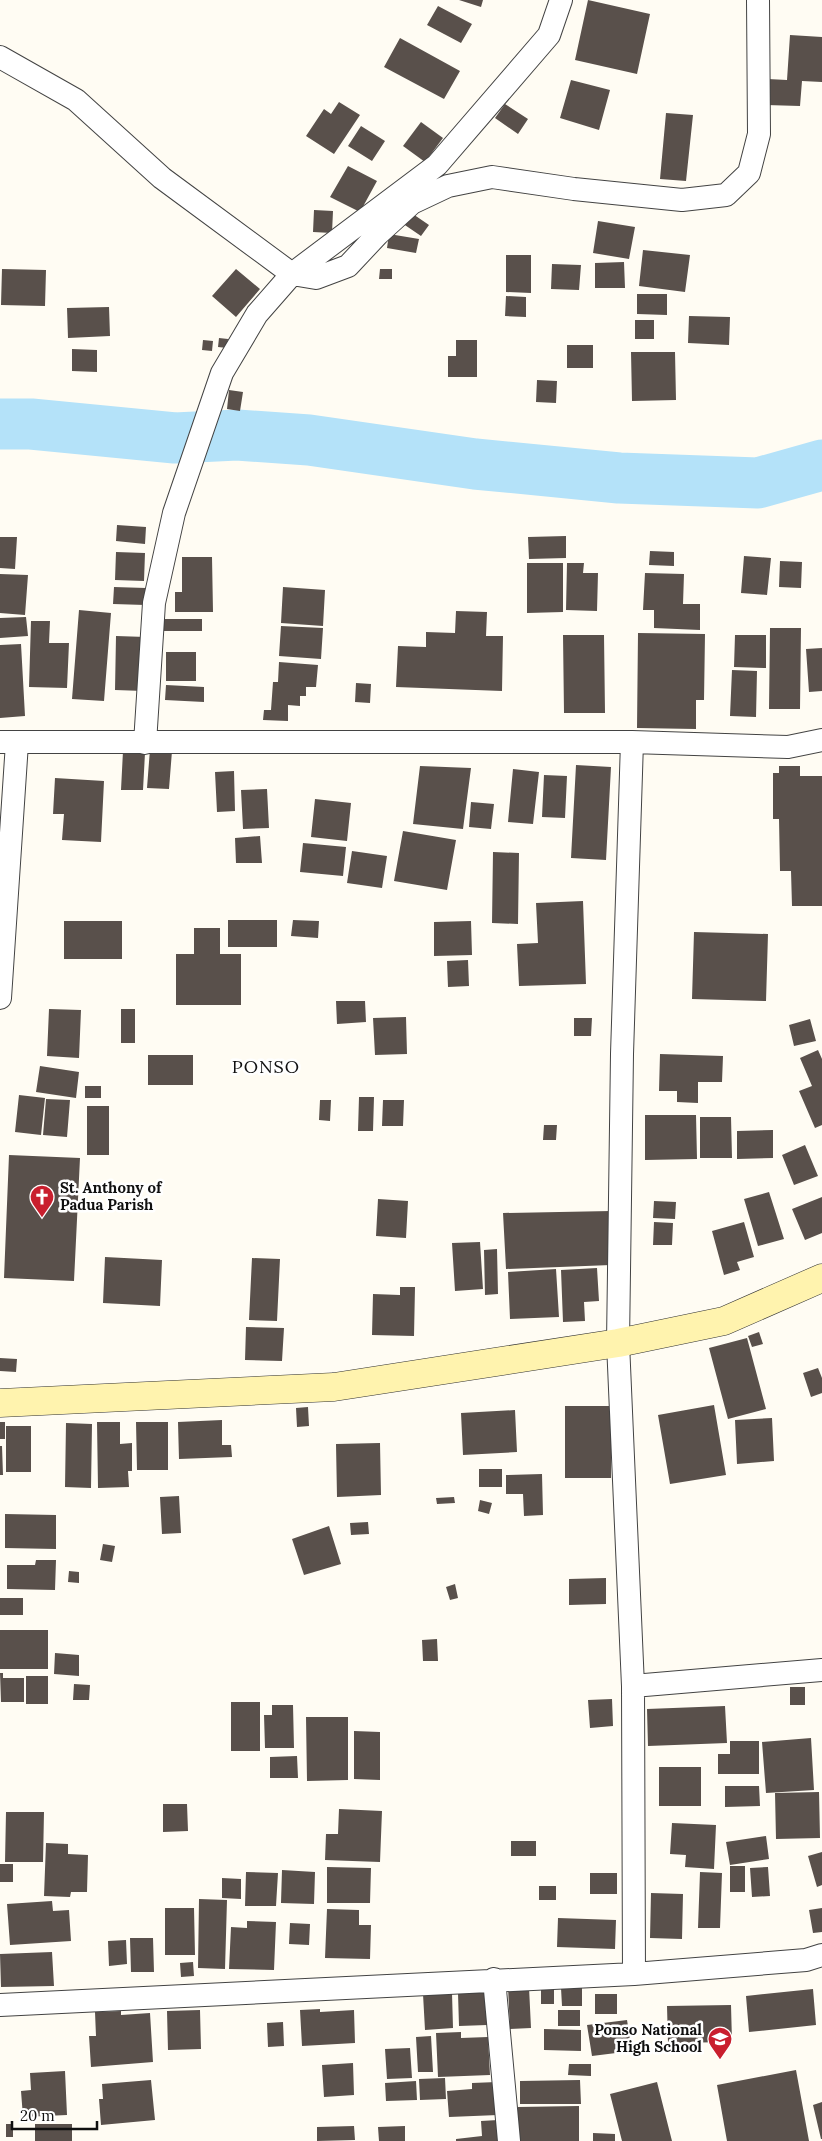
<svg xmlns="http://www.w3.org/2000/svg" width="822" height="2141" font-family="Lora,serif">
<rect width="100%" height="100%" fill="#fffcf3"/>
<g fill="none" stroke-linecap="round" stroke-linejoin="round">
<path stroke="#b4e2f9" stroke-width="51" d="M0,424H31L175,438L237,435L309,440L475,464L619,478L758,483L822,465"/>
</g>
<path fill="#59504b" d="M459,0H483L481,7Z
M588,0L650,14L637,74L575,60Z
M438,6L472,24L461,43L427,25Z
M790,35L822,37V82L802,81L800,106L766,105L768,79L787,80Z
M400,38L460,71L444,99L384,67Z
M571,80L610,90L599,130L560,118Z
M339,102L360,115L334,154L306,136L324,109L331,114Z
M505,104L528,119L518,134L495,118Z
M666,113L693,115L686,181L660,179Z
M421,122L443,138L425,162L403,146Z
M361,126L385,141L372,161L348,146Z
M348,166L377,181L360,212L330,197Z
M314,210L333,211L332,233L313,232Z
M407,210L429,225L421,236L399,221Z
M598,221L635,227L629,259L593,253Z
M389,234L419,239L416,253L387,248Z
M643,250L690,255L685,292L639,286Z
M506,255H531V293L506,292Z
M624,262L625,288H595V263Z
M552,264L581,265L579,290L551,289Z
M2,269L46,270L45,306L1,305Z
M236,269L260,289L236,317L212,296Z
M380,269H392V279H379Z
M637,294H667V315L637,314Z
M506,296L526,297V317L505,316Z
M109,307L110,336L68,338L67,308Z
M689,316L730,317L729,345L688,343Z
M635,320H654V339H635Z
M219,338L228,339L227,348L218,347Z
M203,340L213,341L212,351L202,350Z
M456,340H477V377H448V356H456Z
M567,345H593V368H567Z
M72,349L97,350V372L72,371Z
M631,352H675L676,400L632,401Z
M537,380L557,381L556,403L536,402Z
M229,390L243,392L240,411L227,409Z
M117,525L146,527L145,544L116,541Z
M566,536V558L529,559L528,537Z
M0,537H17L15,569L0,568Z
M650,551L674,552V566L649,565Z
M116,552L145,553L144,581L115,580Z
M744,556L771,558L767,595L741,593Z
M182,557H212L213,612H175V592H182Z
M780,561L802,562L801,588L779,587Z
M527,563H563V612L527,613Z
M567,563H584L583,573H598L597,611L566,610Z
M645,573L684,574L683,604H700V630L654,628V610H643Z
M0,574L28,575L25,615L0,613Z
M114,587L146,588L145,605L113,604Z
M283,587L325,590L323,626L281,623Z
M79,610L111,613L104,701L72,699Z
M456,611L487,612L486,636H503L502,691L396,687L398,646L426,647V632L455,633Z
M26,617L28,636L0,638V618Z
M159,619H202V631H160Z
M31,621H50L49,643H69L67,688L29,687Z
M281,626L323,628L321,659L279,656Z
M770,628H801L800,709H769Z
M638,633L705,634L704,700H696V729L637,728Z
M563,635H604L605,713H564Z
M735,635H766V668L734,667Z
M116,636L146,637L144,691L115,690Z
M21,644L25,716L0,718V645Z
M822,648V691L809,692L806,649Z
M166,652H196V681H166Z
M279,662L318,665L316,687H306V696H300V706L288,705V721L263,720L264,710H271L273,682H278Z
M732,670L757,671L756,717L730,716Z
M356,683L371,684L370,703L355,702Z
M166,685L204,687V702L165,700Z
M150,749L172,751L169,789L147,788Z
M123,751L145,753L143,790H121Z
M576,765L611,767L606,860L571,858Z
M420,766L471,768L463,829L413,824Z
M779,766H800V776H822V906H792L791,871H780L779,819H773V773H779Z
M513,769L539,772L533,824L508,822Z
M234,771L235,811L217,812L215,772Z
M544,775L567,776L565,818L542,817Z
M55,778L104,781L101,842L62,840L64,814H53Z
M267,789L269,828L243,829L241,790Z
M315,799L351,803L347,841L311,837Z
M471,802L494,804L491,829L469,827Z
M403,831L456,840L447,890L394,881Z
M260,836L262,863H236L235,838Z
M303,843L346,847L343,876L300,872Z
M352,851L387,856L382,888L347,883Z
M493,852L519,853L518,924L492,923Z
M583,901L586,984L519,986L517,944L538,943L536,903Z
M228,920H277V947H228Z
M293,920L319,921L318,938L291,936Z
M64,921H122V959H64Z
M471,921L472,955L434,956V922Z
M194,928H220V954H241V1005H176V954H194Z
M694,932L768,934L766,1001L692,999Z
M468,960L469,986L448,987L447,961Z
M336,1001H365L366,1022L337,1024Z
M49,1009L81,1010L79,1058L47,1056Z
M121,1009H135V1043H121Z
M406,1017L407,1054L375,1055L373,1018Z
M574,1018H592L591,1036H574Z
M810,1019L816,1041L794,1046L789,1025Z
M818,1050L822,1059V1125L815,1128L799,1091L812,1086L800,1058Z
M660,1054L723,1056L722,1082H698V1103L677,1102V1091H659Z
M148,1055H193V1085H148Z
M40,1066L79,1072L76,1098L36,1092Z
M85,1086H101V1098H85Z
M19,1095L45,1098L41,1135L15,1132Z
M359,1097H374L373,1131H358Z
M46,1099L70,1100L67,1137L43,1135Z
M320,1100H331L330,1121L319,1120Z
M383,1100H404L403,1126H382Z
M87,1106H109V1155H87Z
M645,1115H696L697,1159L645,1160Z
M700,1117H731L732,1158H700Z
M544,1125H557L556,1140H543Z
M773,1130V1158L737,1159V1131Z
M805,1145L818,1176L794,1185L782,1155Z
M9,1155L80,1158L74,1281L4,1278Z
M769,1192L784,1239L758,1246L744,1199Z
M822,1197V1233L805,1240L792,1209Z
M378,1199L408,1201L406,1238L376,1236Z
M654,1201L676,1202L675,1219L653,1218Z
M611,1211V1265L506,1269L503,1213Z
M654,1222L673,1223L672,1245H653Z
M744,1222L754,1257L737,1262L740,1270L724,1275L712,1231Z
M480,1242L483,1289L455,1291L452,1243Z
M497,1249L498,1294L485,1295L484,1250Z
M105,1257L162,1260L160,1306L103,1303Z
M252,1258L280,1259L277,1321L249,1320Z
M597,1268L599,1301L584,1302L585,1321L563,1322L561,1270Z
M556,1269L559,1317L510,1319L508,1272Z
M400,1287H415L414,1336L372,1335L373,1294L400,1295Z
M246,1327L284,1328L282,1361L245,1360Z
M759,1332L763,1344L752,1347L748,1336Z
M747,1338L766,1409L728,1419L709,1348Z
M0,1358L17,1359L16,1372L0,1371Z
M818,1368L822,1378V1393L811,1397L803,1373Z
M714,1405L726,1475L670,1484L658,1415Z
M565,1406H611V1478H565Z
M308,1407L309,1426L297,1427L296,1408Z
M515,1410L517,1452L463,1455L461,1413Z
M772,1418L774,1461L737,1464L735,1420Z
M222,1420V1445H231L232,1457L179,1459L178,1422Z
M0,1422H5V1439H0Z
M97,1422H120V1444L132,1443V1471H128L129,1487L98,1488Z
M136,1422H168V1470H137Z
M66,1423L92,1424L91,1488L65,1487Z
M6,1426H31V1472H6Z
M380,1443L381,1495L337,1497L336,1444Z
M0,1446H2L3,1475H0Z
M479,1469H502V1487H479Z
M542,1474L543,1515L524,1516L523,1494H506V1475Z
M179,1496L181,1533L162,1534L160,1497Z
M454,1497L455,1503L437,1504L436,1498Z
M480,1500L492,1503L489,1514L478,1511Z
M5,1514L56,1515V1549L5,1548Z
M368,1522L369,1534L351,1535L350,1523Z
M329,1526L341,1564L304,1575L292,1539Z
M103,1544L115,1546L112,1562L100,1560Z
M36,1560H56L55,1590L7,1589V1565H35Z
M69,1571L79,1572V1583L68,1582Z
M606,1578V1604L569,1605V1579Z
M455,1584L458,1598L450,1600L446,1587Z
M0,1598H23V1615H0Z
M0,1630H48V1669H0Z
M437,1639L438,1661H423L422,1640Z
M55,1653L79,1655V1676L54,1674Z
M0,1673H3V1678H24V1702H1Z
M26,1676H48V1704H26Z
M74,1684L90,1685L89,1700H73Z
M790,1687H805V1705H790Z
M612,1699L613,1726L590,1728L588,1700Z
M231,1702H260V1751H231Z
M272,1705H293L294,1748H265L264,1715H272Z
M725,1706L727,1743L648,1746L647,1709Z
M306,1717H348V1780L307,1781Z
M354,1731L380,1732V1780L354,1779Z
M811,1738L814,1790L766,1793L762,1742Z
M730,1741H759V1774H718V1754H730Z
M297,1756L298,1778H270V1757Z
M659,1767H701V1806H659Z
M725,1786H759L760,1806L725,1807Z
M819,1792L820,1838L776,1839L775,1793Z
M163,1804H187L188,1831L163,1832Z
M339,1809L382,1811L380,1862L325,1860L326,1834H338Z
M6,1812H44L43,1862H5Z
M672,1823L716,1825L714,1869L685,1867L686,1855L670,1854Z
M766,1836L769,1859L730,1865L726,1842Z
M511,1841H536V1856H511Z
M46,1843L68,1844V1854L88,1855L87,1892H71L70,1897L44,1896Z
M822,1852V1885L817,1887L808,1856Z
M0,1864H13V1882H0Z
M730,1866H745V1892H730Z
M327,1867L371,1868L370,1903H327Z
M768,1867L770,1896L752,1897L750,1868Z
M282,1870L315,1872L314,1904L281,1903Z
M246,1872L278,1873L276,1906H245Z
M700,1872L722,1873L720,1928H698Z
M590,1873H617V1894H590Z
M222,1878L241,1879V1899L222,1898Z
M539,1886H556V1900H539Z
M651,1893L683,1894L682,1939L650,1938Z
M199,1899L227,1900L225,1969L198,1968Z
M52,1901L53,1911L69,1910L71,1941L10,1945L7,1904Z
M165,1908H194L195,1955H165Z
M822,1908V1932L813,1933L809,1910Z
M327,1909L359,1910V1925H371L370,1959L325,1958Z
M558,1918L616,1920L615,1949L557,1947Z
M247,1921L276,1922L274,1970L229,1969L231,1927L247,1928Z
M290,1923L310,1924L309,1945L289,1944Z
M130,1938H153L154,1972H131Z
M126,1940L127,1964L109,1966L108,1941Z
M52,1952L54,1986L1,1987L0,1954Z
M193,1962L194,1976L181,1977L180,1963Z
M508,1987H529L531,2028L510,2029Z
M541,1987H554V2004H541Z
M582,1987V2006H562L561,1988Z
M813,1989L816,2025L749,2032L746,1996Z
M486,1991L487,2025L459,2026L458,1993Z
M452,1993L453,2028L425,2030L423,1994Z
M595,1994H617V2014H595Z
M731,2005L732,2042L668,2043L667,2006Z
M320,2009V2012L354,2010L355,2043L302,2046L300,2010Z
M200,2010L201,2049L168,2050L167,2011Z
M558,2010H580V2026H558Z
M121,2011V2015L150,2013L153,2062L91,2067L89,2036H96L95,2012Z
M627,2020L632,2051L592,2056L587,2025Z
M283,2022L284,2046L268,2047L267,2023Z
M544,2029L581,2030V2051L544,2050Z
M461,2032V2038L488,2037L490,2075L438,2077L436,2033Z
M431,2036L433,2072H418L416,2037Z
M410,2048L412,2078L387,2079L385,2049Z
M353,2063L354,2095L324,2097L322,2065Z
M569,2064H591V2076L568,2075Z
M796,2070L809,2141H727L717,2085Z
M65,2071L67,2115L23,2117L21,2091L31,2090L30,2073Z
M445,2078L446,2099L420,2100L419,2079Z
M151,2080L155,2120L101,2125L99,2099H103L102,2084Z
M580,2080L581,2104H520V2081Z
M416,2081L417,2100L386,2101L385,2083Z
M497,2082L498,2115L449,2117L447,2091L472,2089V2083Z
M657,2082L672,2141H622L610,2094Z
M822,2102V2139H821L813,2105Z
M579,2106V2141H518V2107Z
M498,2120L501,2141H456V2139L482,2136L481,2121Z
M6,2124H13V2137H6Z
M35,2124H72V2141H35Z
M354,2126L355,2140L317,2141V2127Z
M405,2126V2141H379L378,2127Z
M593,2133L615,2134V2141H593Z"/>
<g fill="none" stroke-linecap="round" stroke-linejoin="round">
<defs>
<path id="street" d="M0,57L76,100L162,178L292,274L316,278L348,266L378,234L412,203L448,186L492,177L574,189L682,200L726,195L749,173L759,134L758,0
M0,742H632L788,747L822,740
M632,742L622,1054L618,1343L633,1686L634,1974
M145,743L154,603L174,513L222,373L257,314L292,274L437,165L549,35L561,0
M0,998L17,743
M633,1686L822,1670
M494,1979L509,2141
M0,2005L634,1974L806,1960L822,1955"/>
<path id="secondary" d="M0,1403L334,1387L618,1343L724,1321L822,1278"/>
</defs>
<use href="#street" stroke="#434343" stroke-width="24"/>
<use href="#secondary" stroke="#323232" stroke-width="29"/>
<use href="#street" stroke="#fff" stroke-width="22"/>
<use href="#secondary" stroke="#fff3ae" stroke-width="28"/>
</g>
<defs>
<symbol id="church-pin" viewBox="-11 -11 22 30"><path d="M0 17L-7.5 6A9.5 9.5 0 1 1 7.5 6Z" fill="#c91f2e" stroke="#fff"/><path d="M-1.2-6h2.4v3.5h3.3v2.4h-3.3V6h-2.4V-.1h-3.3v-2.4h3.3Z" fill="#fff"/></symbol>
<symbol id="school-pin" viewBox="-11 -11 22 30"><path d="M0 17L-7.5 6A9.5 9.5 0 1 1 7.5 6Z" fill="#c91f2e" stroke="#fff"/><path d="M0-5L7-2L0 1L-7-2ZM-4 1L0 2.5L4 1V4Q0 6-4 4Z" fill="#fff"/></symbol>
</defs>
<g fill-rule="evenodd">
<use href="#church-pin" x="28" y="1183" width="28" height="38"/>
<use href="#school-pin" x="706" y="2025" width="28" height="38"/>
</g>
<g text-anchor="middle" stroke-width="5" stroke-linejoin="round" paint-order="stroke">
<g font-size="15" font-weight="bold" fill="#101010" stroke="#fff" text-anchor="start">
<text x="60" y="1193">St. Anthony of<tspan x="60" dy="17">Padua Parish</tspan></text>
<text x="702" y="2035" text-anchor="end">Ponso National<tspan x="702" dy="17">High School</tspan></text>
</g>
<g font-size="18" letter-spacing="1" fill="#101010" stroke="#fff">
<text x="266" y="1073">PONSO</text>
</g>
</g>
<path d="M12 2121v8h85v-8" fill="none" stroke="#101010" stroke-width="2.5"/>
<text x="20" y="2121" font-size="15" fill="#101010" stroke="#ffffff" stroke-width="4" paint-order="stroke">20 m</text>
</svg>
